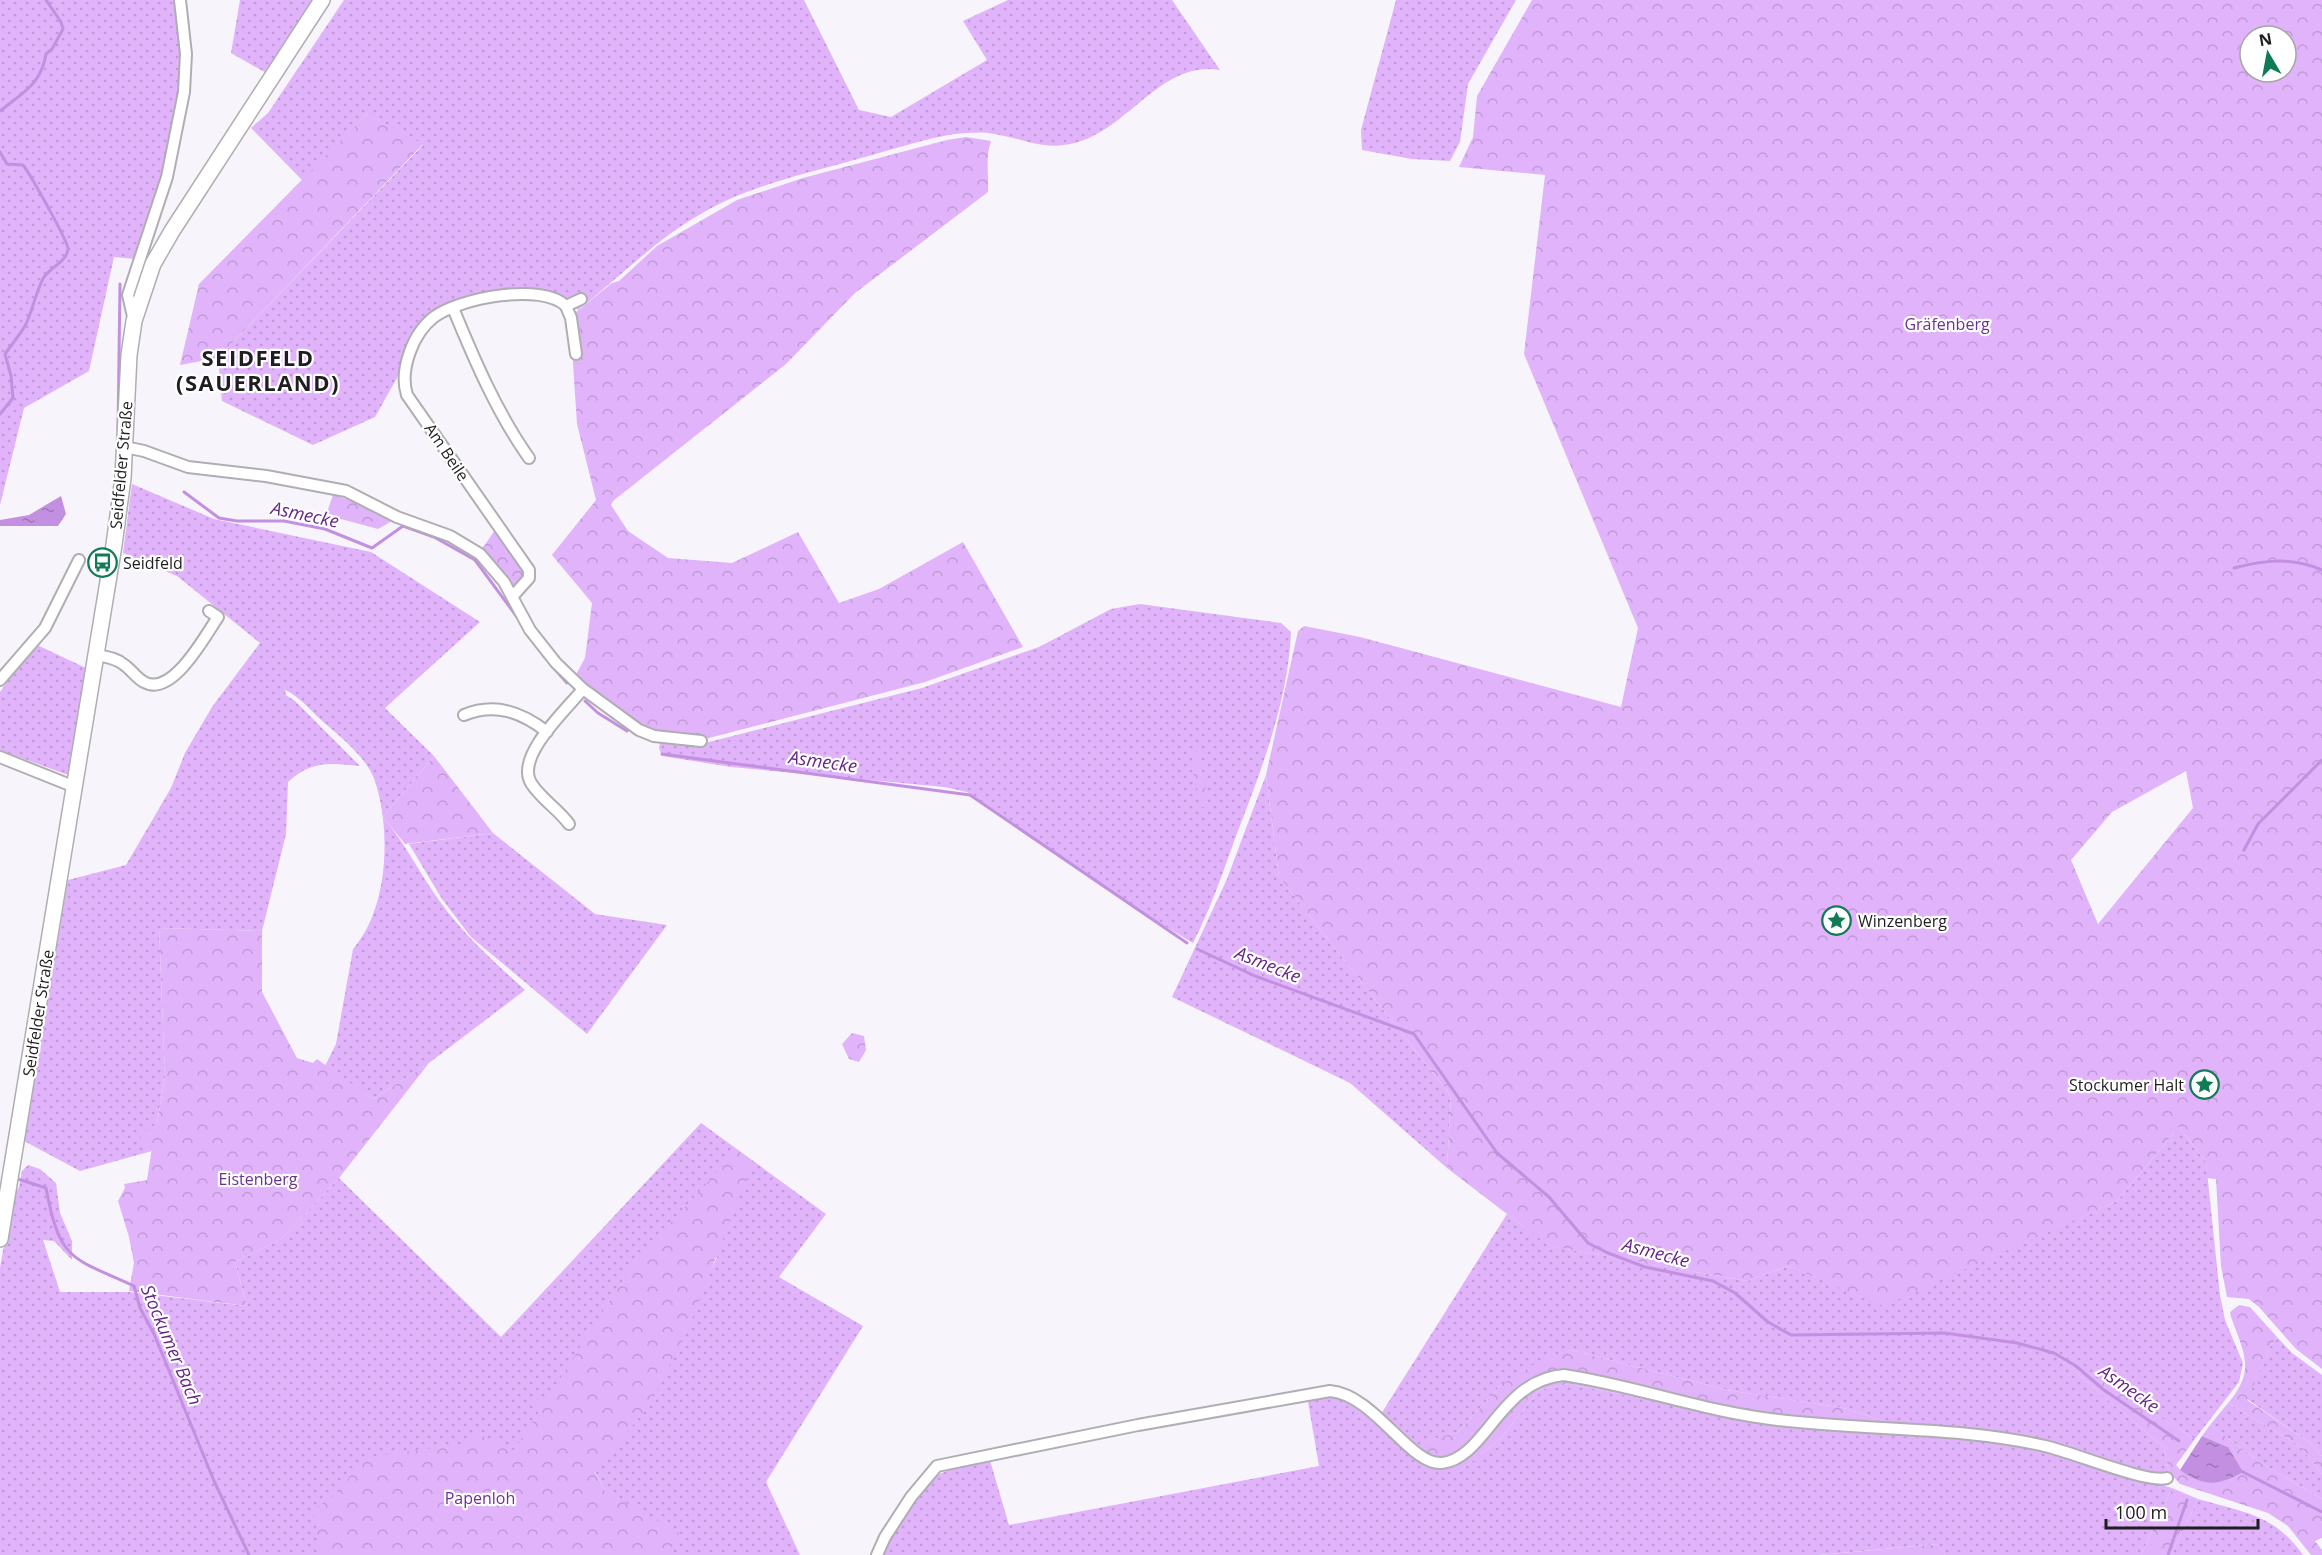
<svg xmlns="http://www.w3.org/2000/svg" width="2322" height="1555" font-family="'Open Sans',sans-serif">
<defs>
<pattern id="grass-dots" width="8" height="8" patternUnits="userSpaceOnUse" patternTransform="scale(1.5)"><rect width="8" height="8" fill="#e0b3fa"/><path d="M2 2h.1M6 6h.1" fill="none" stroke="#c09ad6" stroke-width="1.8" stroke-linecap="round"/></pattern>
<pattern id="forest-crowns" width="20" height="18" patternUnits="userSpaceOnUse" patternTransform="scale(1.5)"><rect width="20" height="18" fill="#e0b3fa"/><path d="M2 6a3 3 0 1 1 6 0M12 15a3 3 0 1 1 6 0" fill="none" stroke="#c09ad6"/></pattern>
<pattern id="water-ripples" width="26" height="14" patternUnits="userSpaceOnUse" patternTransform="scale(1.5)"><rect width="26" height="14" fill="#c390e1"/><path d="M2 4q2-2 4 0t4 0M15 11q2-2 4 0t4 0" fill="none" stroke="#9e75b6"/></pattern>
</defs>
<rect width="100%" height="100%" fill="#f8f4fb"/>
<path fill="url(#grass-dots)" d="M0,0H176L183,78L167,166L135,259L114,257L89,371L24,408L0,505Z
M240,0H315L268,74L231,53Z
M344,0H804L859,110L891,117L987,60L963,21L1008,0H1172L1220,70C1162,60 1130,127 1078,142C1044,152 1026,139 994,134C981,131 967,133 954,134C923,139 891,150 861,158C806,174 749,185 699,215C654,241 619,278 578,310C540,272 477,302 433,314L375,417L313,445L222,401L218,358L423,145L367,114L303,181L251,128L268,113Z
M1396,0H1516L1468,84L1460,142L1450,161L1412,159L1362,150L1361,130Z
M132,484L214,519L371,552L480,622L385,708L434,756L383,817C406,844 420,875 441,903C465,936 494,962 525,990L429,1063L373,1099L325,1066L336,1044L353,949C389,908 391,830 375,781C367,757 338,735 320,719C309,709 299,696 285,690L286,695L295,701L360,766C331,763 311,760 288,782L286,834L262,931L159,928L165,1077L152,1151L80,1171L24,1141L68,880L126,865L171,788L185,753L212,707L260,643L177,576L123,553Z
M1140,604L1281,623L1291,632C1288,702 1261,771 1236,836C1223,872 1211,908 1193,943L1153,919L967,792L944,787L731,767L662,756L659,748L661,738L701,744L922,688L1039,647L1111,609Z
M35,644L86,668L68,775L0,750V692Z
M1266,775L1279,877L1451,1096L1447,1168L1350,1083L1172,997L1227,879Z
M493,833L595,914L667,925L587,1034L471,937L442,899L409,844Z
M701,1123L826,1214L779,1277L863,1326L766,1482L800,1555H659L613,1507L592,1465L646,1404L718,1255L595,1406L536,1400L564,1447L447,1473L323,1555H0V1268L12,1198L19,1187L22,1171L28,1165L40,1169L56,1183L60,1213L72,1241V1260L54,1241L43,1240L60,1292H129L247,1306L235,1262L281,1239L339,1178L501,1337Z
M2179,1127L2206,1162L2220,1295L2225,1320L2243,1363L2239,1382L2195,1439L2048,1349L2164,1447L2169,1472L2161,1478L2113,1463L1894,1424L1844,1408L1727,1390L1571,1350L1501,1385L1458,1432L1421,1443L1427,1454L1381,1414L1507,1214L1550,1246L1747,1281L1788,1266L1883,1305L2117,1201Z
M2277,1337L2292,1353L2322,1375V1456L2310,1443L2247,1399L2270,1347Z
M1569,1384L1801,1429L1939,1438L1922,1432L2048,1450L2172,1488L2141,1555H1945L1937,1544L1819,1555H884C891,1532 917,1486 940,1474C955,1466 972,1462 989,1457L1009,1525L1319,1466L1307,1396L1330,1394L1351,1399L1423,1461L1460,1471L1501,1438L1539,1390Z
M2228,1403L2300,1446L2322,1474V1499L2260,1462L2210,1425Z
M2198,1499C2243,1512 2274,1514 2303,1555H2171Z"/>
<path fill="url(#forest-crowns)" fill-rule="evenodd" d="M1532,0H2322V1369L2296,1349L2259,1307L2249,1299L2227,1297L2221,1266L2216,1179L2207,1178L2206,1162L2179,1127L2117,1201L1883,1306L1788,1266L1747,1281L1549,1246L1447,1168L1451,1096L1279,877L1266,775L1298,631L1304,626L1360,637L1621,707L1638,628L1524,354L1545,175L1459,167L1473,137L1477,96ZM2250,36H2286V72H2250ZM2186,771L2193,808L2098,924L2071,860L2112,812Z
M367,114L423,144L218,358L180,365L199,284Z
M966,137L991,141C985,158 989,173 988,192L855,293L786,364L613,501L611,505L628,531L668,558L732,563L798,532L839,603L879,589L963,542L1023,647L925,682L701,740L654,733L624,718L574,678L585,658L592,603L552,555L596,500L577,424L570,317L612,283L619,281L657,246L737,200L803,178L947,140Z
M333,495L376,508L392,521L378,529L326,515Z
M495,530L515,556L525,575L515,588L482,549Z
M1192,749L1199,753L1209,808L1202,807L1192,769Z
M434,756L493,833L405,844L383,817Z
M159,928L262,931V992L297,1058L313,1063L317,1059L373,1099L429,1063L339,1178L281,1239L235,1262L247,1306L129,1291L134,1263L129,1237L118,1201L125,1188L124,1184L147,1180L152,1148L142,1145L140,1135L157,1123L165,1077Z
M852,1033L864,1036L866,1050L859,1062L849,1059L842,1044Z
M737,1150L753,1162L692,1319L651,1403L595,1472L605,1491L683,1535L664,1555H323L314,1530L317,1526L313,1510L339,1492L362,1458L468,1443L475,1433L514,1450L541,1409L535,1400L547,1399L633,1264Z
M2239,1305L2250,1307L2277,1337L2270,1347L2247,1400L2310,1443L2322,1456V1474L2300,1446L2228,1403C2256,1371 2244,1353 2231,1317L2230,1312Z
M2043,1345L2195,1439L2176,1465L2180,1470L2228,1447L2202,1436L2210,1425L2260,1462L2322,1499V1538L2315,1541L2322,1550V1555H2311L2288,1526L2268,1513L2180,1484L2169,1472L2164,1447Z
M1571,1350L1727,1390L1844,1408L1942,1439L1801,1429L1569,1384L1539,1390L1501,1438L1460,1471L1438,1473L1420,1443L1458,1432L1501,1385L1540,1361Z
M2172,1488L2198,1499L2171,1555H2141Z
M1938,1544L1945,1555H1819H1820Z"/>
<path fill="url(#water-ripples)" d="M61,496L66,514L58,526H0V520L29,515Z
M2202,1436L2228,1447L2243,1472C2217,1486 2204,1487 2180,1470Z"/>
<g fill="none" stroke-linecap="round" stroke-linejoin="round">
<path stroke="#c390e1" stroke-width="3" d="M0,111C22,93 41,85 46,54L52,49L63,29L61,22L46,0
M0,152L7,164L23,165C30,174 68,241 68,249C67,261 50,268 44,277C36,291 33,309 26,324C20,335 12,344 5,354L11,376L13,398L0,414
M118,430L120,284
M184,492L219,518L237,521H284L325,529L372,548L403,526L434,537L475,560L517,617
M2234,568C2264,560 2292,557 2322,570
M552,666L567,683
M585,701L598,713L627,731
M662,754L970,795L1187,943
M2244,850L2258,824L2322,760
M1197,949L1255,976L1414,1034L1497,1153L1549,1197L1588,1243L1608,1253L1645,1267L1713,1281L1735,1293L1768,1322L1791,1335L1945,1333L2017,1343L2054,1353L2076,1366L2104,1390L2179,1441
M15,1178L46,1188C60,1262 71,1257 134,1286L140,1308L154,1334L214,1481L249,1555
M2241,1471L2322,1512
M2168,1555L2187,1500"/>
<defs>
<path id="street" d="M566,306L571,318L576,354
M453,308C474,359 497,413 529,458
M134,321L128,295L167,177L184,92L186,54L180,0
M125,447L144,451L188,467L266,476L346,491L397,517L450,536L480,554L504,582L530,630L556,663L583,689L639,730L654,736L701,741
M512,597L529,578V570L407,395C399,370 413,333 434,317C459,298 542,282 566,306L581,299
M97,655C106,657 116,658 123,664C131,669 136,678 144,682C172,698 205,636 218,617L209,611
M0,680L45,628L79,560
M464,715C495,702 522,712 547,732
M0,757L75,787
M569,824C558,809 541,799 531,783C515,756 567,709 583,689
M877,1555L885,1537L911,1497L937,1466L1138,1425L1330,1391C1375,1395 1410,1466 1442,1463C1486,1458 1500,1380 1564,1375C1636,1386 1706,1412 1778,1420C1868,1431 1957,1426 2045,1446C2072,1452 2148,1484 2167,1478"/>
<path id="secondary" d="M0,1239L114,545L123,478L129,355L134,321L153,264L172,231L322,0"/>
</defs>
<use href="#street" stroke="#b0adb3" stroke-width="14"/>
<use href="#secondary" stroke="#b0adb3" stroke-width="18"/>
<use href="#street" stroke="#fff" stroke-width="10"/>
<use href="#secondary" stroke="#fff" stroke-width="15"/>
</g>
<defs>
<symbol id="bus-ring" viewBox="-11 -11 22 22"><circle r="9.5" fill="#fff" stroke="#107b55" stroke-width="1.5"/><path d="M-5-6H5V4H4V6H2V4H-2V6H-4V4H-5ZM-3.5-4V0h7V-4ZM-3.5 1.2v1.5H-2V1.2ZM2 1.2v1.5H3.5V1.2Z" fill="#107b55"/></symbol>
<symbol id="sight-ring" viewBox="-11 -11 22 22"><circle r="9.5" fill="#fff" stroke="#107b55" stroke-width="1.5"/><path d="M0-6L1.8-2.2L6-1.7L2.9 1.2L3.7 5.4L0 3.3L-3.7 5.4L-2.9 1.2L-6-1.7L-1.8-2.2Z" fill="#107b55"/></symbol>
</defs>
<g fill-rule="evenodd">
<use href="#bus-ring" x="86" y="546" width="33" height="33"/>
<use href="#sight-ring" x="1820" y="904" width="33" height="33"/>
<use href="#sight-ring" x="2188" y="1068" width="33" height="33"/>
</g>
<g text-anchor="middle" stroke-width="4.5" stroke-linejoin="round" paint-order="stroke">
<g font-size="16" fill="#6f308f" stroke="#fff">
<text x="1947" y="330">Gräfenberg</text>
<text x="258" y="1185">Eistenberg</text>
<text x="480" y="1504">Papenloh</text>
</g>
<g font-size="16" fill="#1e1d1f" stroke="#fff">
<text transform="translate(447 452) rotate(56)" y="6">Am Beile</text>
<text transform="translate(121 465) rotate(-85)" y="6">Seidfelder Straße</text>
<text transform="translate(38 1013) rotate(-81)" y="6">Seidfelder Straße</text>
</g>
<g font-size="16" fill="#1e1d1f" stroke="#fff" text-anchor="start">
<text x="123" y="569">Seidfeld</text>
<text x="1858" y="927">Winzenberg</text>
<text x="2184" y="1091" text-anchor="end">Stockumer Halt</text>
</g>
<g font-size="18" font-style="italic" fill="#652584" stroke="#fff">
<text transform="translate(305 515) rotate(12)" y="6">Asmecke</text>
<text transform="translate(823 762) rotate(8)" y="6">Asmecke</text>
<text transform="translate(1268 965) rotate(22)" y="6">Asmecke</text>
<text transform="translate(1656 1253) rotate(15)" y="6">Asmecke</text>
<text transform="translate(171 1345) rotate(67)" y="6">Stockumer Bach</text>
<text transform="translate(2129 1389) rotate(35)" y="6">Asmecke</text>
</g>
<g font-size="22" font-weight="bold" letter-spacing="1.5" fill="#1e1d1f" stroke="#fff">
<text x="258" y="366">SEIDFELD<tspan x="258" dy="25">(SAUERLAND)</tspan></text>
</g>
</g>
<g transform="translate(2268 54) rotate(350)"><circle r="28" fill="#ffffff" stroke="#a5a5a5" stroke-width="1.5"/>
<path d="M0-4.5L10 22L0 15L-10 22Z" fill="#107b55"/>
<text y="-9" font-size="16" font-weight="bold" text-anchor="middle" fill="#1e1d1f">N</text>
</g>
<path d="M2106 1519v9h152v-9" fill="none" stroke="#1e1d1f" stroke-width="3"/>
<text x="2115" y="1519" font-size="18" fill="#1e1d1f" stroke="#ffffff" stroke-width="4.5" paint-order="stroke">100 m</text>
</svg>
